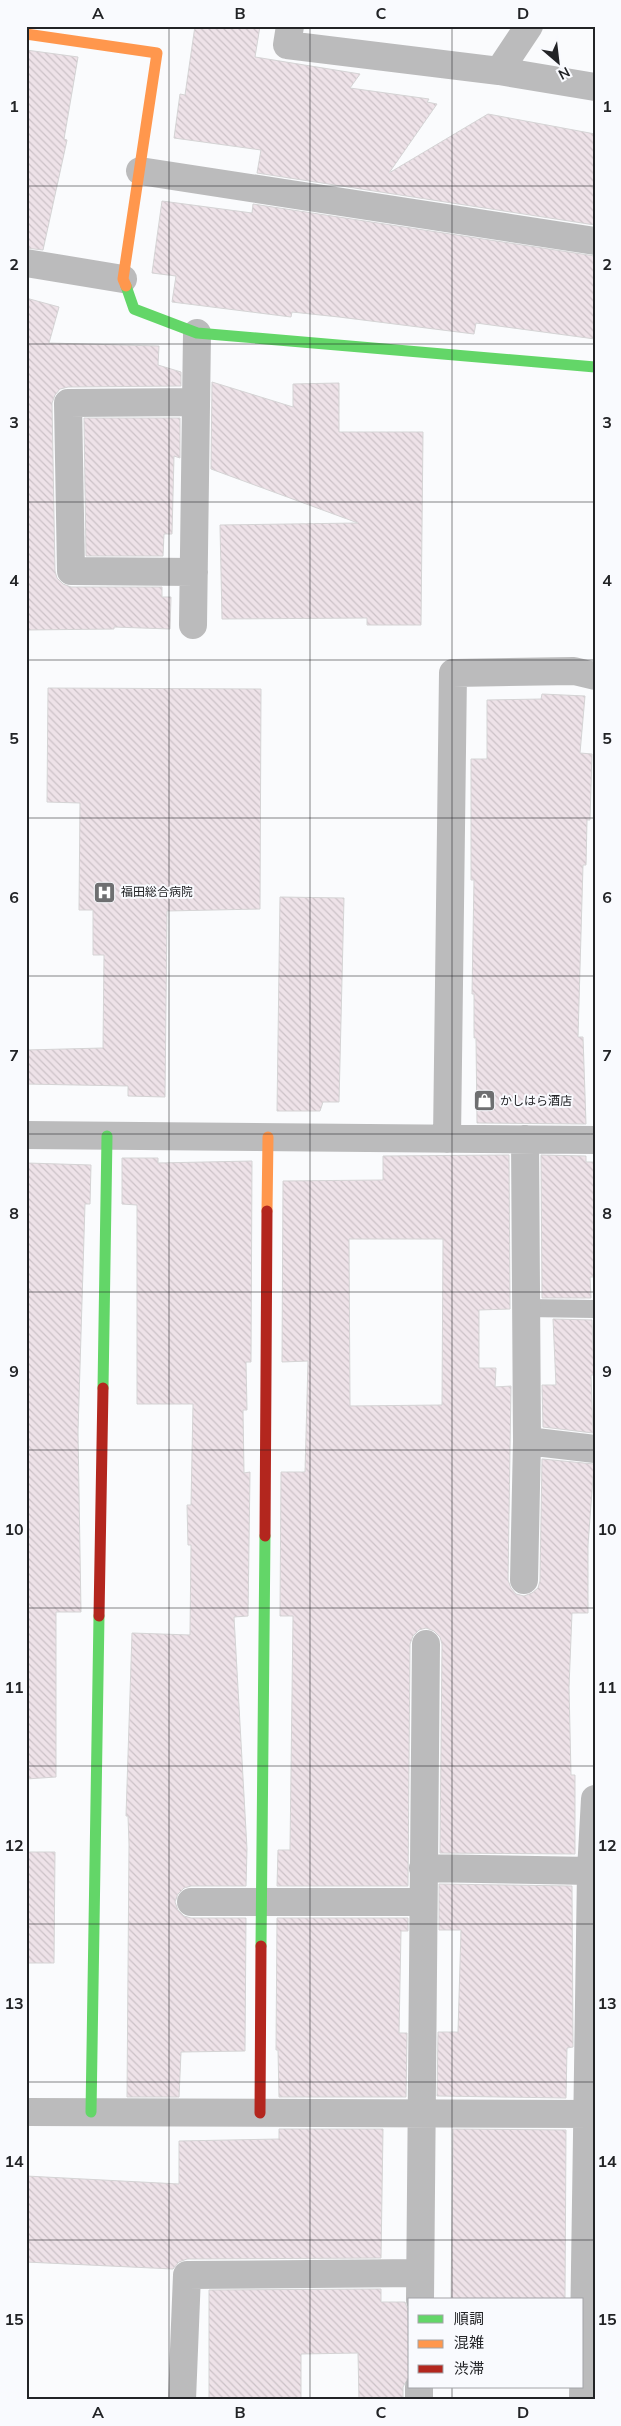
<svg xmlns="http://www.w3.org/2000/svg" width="621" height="2426" font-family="Mulish,'Noto Sans JP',sans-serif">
<defs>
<pattern id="building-back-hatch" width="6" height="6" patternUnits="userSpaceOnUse" patternTransform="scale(1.25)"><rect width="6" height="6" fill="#eee2e8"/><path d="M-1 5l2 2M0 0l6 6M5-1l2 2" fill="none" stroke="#ccc2c7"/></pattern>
</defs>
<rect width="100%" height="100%" fill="#fafbfd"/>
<path fill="url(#building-back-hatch)" stroke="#d5d4d5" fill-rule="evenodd" d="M195,26H260L255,57L360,74L350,88L429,99L427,102L437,104L389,173L488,114L595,134V225L257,173L261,150L174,138L180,94L185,95Z
M26,50L78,57L64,139L67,140L43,250L26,248Z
M162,201L252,213L253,204L595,256V339L476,323L474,334L339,317L292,312L291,317L172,302L176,276L152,273Z
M26,298L59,307L49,343L159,346L158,365L181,372V386L68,387L60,389L55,395L52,403L55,571L57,578L63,584L71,587H162V597H171L170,629L114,627V629L26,630Z
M212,382L293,407V384L339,383V432H423L421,625H367V618L222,619L220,525L358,523L211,469Z
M84,418H180V458L174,456L172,534H164L163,556H86Z
M48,688L261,689L260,909L167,911L165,1097L128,1096V1086L26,1084V1050L103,1048L104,955H93V910H79L80,803L47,802Z
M542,694L585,696L580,753L592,754L590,820H587L586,865H583L578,1037H583L586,1124L477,1123L476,1038H474V994H472L474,880H471V759H487V700L541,699Z
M280,897L344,898L339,1102H323L320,1111H277Z
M509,1155L510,1309L479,1310V1368H496L495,1387L511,1386L508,1580L511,1588L516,1594L524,1596L532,1593L538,1588L540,1581L542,1459L594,1464L588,1545V1613H572L569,1687L571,1775H575V1854L440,1853L442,1644L440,1637L434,1631L426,1628L419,1630L413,1636L410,1644L408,1886H277L278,1850H290L293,1616H280L281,1472H305L308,1361L282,1362L283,1181L383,1180V1156ZM349,1239H443L442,1405L350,1406Z
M541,1155L586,1156V1162H595L594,1277H590L591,1298H542Z
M122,1158H158V1163L252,1161L251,1362H246L247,1410H243L244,1473L250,1472L248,1616L234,1617L247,1849L246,1886H191L184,1888L178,1894L175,1902L178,1910L184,1916L191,1918H246L245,2051L181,2052L179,2097H127L129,1844L128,1816H126L132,1633L190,1635L191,1545H188L187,1505H191L193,1404H137V1205L122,1204Z
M27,1163L91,1165L90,1204H85L78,1432L81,1612H56V1777L26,1779Z
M553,1319L592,1320L594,1375H591L593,1433L543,1427L542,1385H556Z
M26,1852H55L54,1963H26Z
M439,1884L572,1886L573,2047L567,2048L566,2098L437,2096L438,2032H458L461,1930H439Z
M277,1918H408V1931H401L399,2033H407L406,2097H279L278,2050H276Z
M279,2129H383L381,2258L187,2259L179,2262L173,2269L26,2262V2176L179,2184V2141L279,2139Z
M453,2129L566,2130L565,2300H451Z
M381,2289V2302H405L408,2310L410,2375L403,2387V2400H359L358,2353L301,2354V2400H209V2290Z"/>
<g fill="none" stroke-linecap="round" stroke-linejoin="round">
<path stroke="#bbbbbc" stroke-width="18" d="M526,1308L595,1309"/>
<path stroke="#bbbbbc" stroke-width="28" d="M290,26L287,45L499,71L595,87
M499,71L529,26
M140,171L595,241
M26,263L123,279
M194,572L71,571L68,403L196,402
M193,625L197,333
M26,1135L595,1140
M447,1139L453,673L574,671L595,676
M527,1441L595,1449
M524,1580L527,1441L525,1139
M423,1868L591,1871
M191,1902H423
M26,2112L595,2114
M420,2300L426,1644
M182,2400L187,2275L420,2273
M419,2400V2387
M583,2400L591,1871L595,1799"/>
<path stroke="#63d668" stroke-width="11" d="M126,286L134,309L197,333L595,367
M103,1388L107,1136
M261,1946L265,1536
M91,2112L99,1616"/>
<path stroke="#ff974d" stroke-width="11" d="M26,34L157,53L123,279L126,286
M267,1211L268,1137"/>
<path stroke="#b3261e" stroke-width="11" d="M265,1536L267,1211
M99,1616L103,1388
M260,2113L261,1946"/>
</g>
<path fill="none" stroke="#222326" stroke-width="1" stroke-opacity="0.55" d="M169,26V2400M310,26V2400M452,26V2300M26,186H595M26,344H595M26,502H595M26,660H595M26,818H595M26,976H595M26,1134H595M26,1292H595M26,1450H595M26,1608H595M26,1766H595M26,1924H595M26,2082H595M26,2240H595M452,2387V2400"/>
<defs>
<symbol id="hospital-square" viewBox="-11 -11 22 22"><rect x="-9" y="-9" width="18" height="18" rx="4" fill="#6e6f71" stroke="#f9fafe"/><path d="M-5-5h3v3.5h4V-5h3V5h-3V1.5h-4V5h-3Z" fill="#fff"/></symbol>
<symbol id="shop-square" viewBox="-11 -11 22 22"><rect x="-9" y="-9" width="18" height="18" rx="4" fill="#6e6f71" stroke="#f9fafe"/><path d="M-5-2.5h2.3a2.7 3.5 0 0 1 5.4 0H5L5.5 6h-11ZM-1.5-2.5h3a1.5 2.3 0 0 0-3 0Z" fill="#fff"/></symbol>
</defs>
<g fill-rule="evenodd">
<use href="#hospital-square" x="92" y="880" width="25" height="25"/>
<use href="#shop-square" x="472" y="1088" width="25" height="25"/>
</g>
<g text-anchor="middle" stroke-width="4" stroke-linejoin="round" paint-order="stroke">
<g font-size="12" fill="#222326" stroke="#f9fafe" text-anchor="start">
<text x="121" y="896">福田総合病院</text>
<text x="500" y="1105">かしはら酒店</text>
</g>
</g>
<rect width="621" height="2426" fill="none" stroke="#f9fafe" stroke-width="55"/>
<rect x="408" y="2298" width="175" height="90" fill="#f9fafe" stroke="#a3a4a8"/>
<rect x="418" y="2315" width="25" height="8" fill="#63d668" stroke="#a3a4a8"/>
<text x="454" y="2324" font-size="15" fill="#222326">順調</text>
<rect x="418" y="2340" width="25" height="8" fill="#ff974d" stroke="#a3a4a8"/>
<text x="454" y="2348" font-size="15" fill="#222326">混雑</text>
<rect x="418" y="2365" width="25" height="8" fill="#b3261e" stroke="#a3a4a8"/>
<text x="454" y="2374" font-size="15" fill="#222326">渋滞</text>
<g transform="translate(558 62) rotate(152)" stroke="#f9fafe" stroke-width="4" paint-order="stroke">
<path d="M0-4L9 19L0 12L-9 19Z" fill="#222326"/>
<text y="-8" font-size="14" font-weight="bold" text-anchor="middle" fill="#222326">N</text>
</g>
<rect x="28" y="28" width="566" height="2370" fill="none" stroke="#222326" stroke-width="2"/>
<g font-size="16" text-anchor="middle" font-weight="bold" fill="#222326">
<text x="98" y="19">A</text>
<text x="240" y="19">B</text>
<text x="381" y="19">C</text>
<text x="523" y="19">D</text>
<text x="14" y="112">1</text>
<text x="607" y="112">1</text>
<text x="14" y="270">2</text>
<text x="607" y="270">2</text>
<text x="14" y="428">3</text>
<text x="607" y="428">3</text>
<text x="14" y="586">4</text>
<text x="607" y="586">4</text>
<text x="14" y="744">5</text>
<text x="607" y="744">5</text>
<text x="14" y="903">6</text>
<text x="607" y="903">6</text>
<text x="14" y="1061">7</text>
<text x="607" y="1061">7</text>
<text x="14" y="1219">8</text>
<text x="607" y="1219">8</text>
<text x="14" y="1377">9</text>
<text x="607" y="1377">9</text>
<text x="14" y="1535">10</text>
<text x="607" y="1535">10</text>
<text x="14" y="1693">11</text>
<text x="607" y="1693">11</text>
<text x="14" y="1851">12</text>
<text x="607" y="1851">12</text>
<text x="14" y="2009">13</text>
<text x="607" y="2009">13</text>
<text x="14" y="2167">14</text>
<text x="607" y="2167">14</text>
<text x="14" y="2325">15</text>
<text x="607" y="2325">15</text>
<text x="98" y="2418">A</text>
<text x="240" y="2418">B</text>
<text x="381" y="2418">C</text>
<text x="523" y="2418">D</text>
</g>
</svg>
